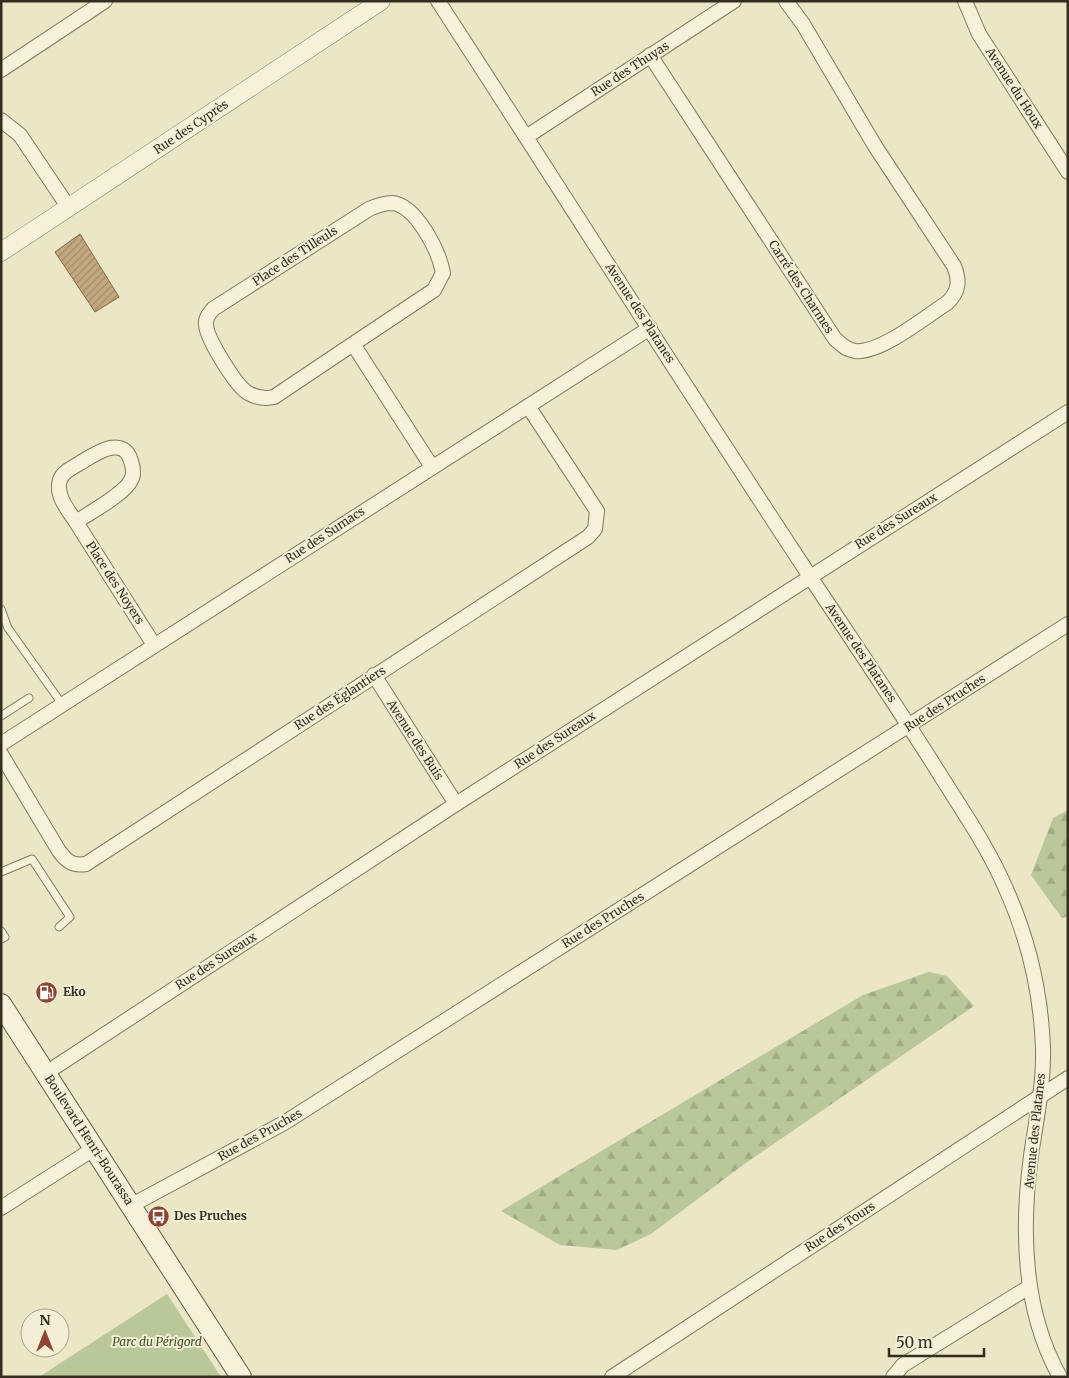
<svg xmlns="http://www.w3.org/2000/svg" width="1069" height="1378" font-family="Merriweather,serif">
<defs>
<pattern id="forest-firs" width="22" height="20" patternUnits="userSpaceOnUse" patternTransform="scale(1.25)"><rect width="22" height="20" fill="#b9c79b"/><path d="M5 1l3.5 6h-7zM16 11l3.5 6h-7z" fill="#a0ab85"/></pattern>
<pattern id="building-hatch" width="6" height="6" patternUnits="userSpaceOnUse" patternTransform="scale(1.25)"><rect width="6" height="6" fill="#c4a980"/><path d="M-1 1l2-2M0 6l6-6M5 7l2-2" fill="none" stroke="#a08a68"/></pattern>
</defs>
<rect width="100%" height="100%" fill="#eae6c6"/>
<path fill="url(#forest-firs)" d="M1068,810V916L1062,918L1031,875L1053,818Z
M929,972L947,976L974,1006L743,1165L651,1234L617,1250L560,1245L501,1211L863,995Z"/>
<path fill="#b9c79b" d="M167,1294L221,1377H39Z"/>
<path fill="url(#building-hatch)" stroke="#806846" d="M80,234L119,297L95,312L55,252Z"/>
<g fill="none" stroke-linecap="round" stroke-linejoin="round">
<defs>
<path id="service" d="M1,609L8,628L62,704
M1,716L29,698
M1,872L32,859L70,917L59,927
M1,931L5,937L1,939"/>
<path id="minor" d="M438,1C563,193 685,387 811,578C856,646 901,712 944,781C966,816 990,851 1006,889C1028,938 1041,994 1043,1048C1044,1085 1036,1120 1031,1156C1021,1230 1023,1311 1060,1377
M965,1L979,34L1068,172
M650,55L835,339C841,344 846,350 855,351C880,354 925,317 947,303C959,292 960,281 954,266L875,146L803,24L786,1
M1,70L105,1
M1,120L20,135L69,208
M526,137L734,1
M353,344L274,397C265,399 257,398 248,393C236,386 207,339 206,325C205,318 209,314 213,309L369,209C376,206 384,203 392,203C416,205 439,251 443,273L434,290L353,344L432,467
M76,522C68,510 55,495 60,480C62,472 74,467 80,463C95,454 123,434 131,461C133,467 134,475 131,480C125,494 89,513 76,522L154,645
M374,675L456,804
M1,744L650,328
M1,754L59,851C67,862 73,866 86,864L588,537L595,529L597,511L528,406
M46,1073L456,804L1068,412
M132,1205L284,1123L1068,624
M1,1208L95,1148
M612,1377L1068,1078
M893,1377L903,1365L1029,1287"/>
<path id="tertiary" d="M1,252L381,1"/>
<path id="secondary" d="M1,1004L241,1377"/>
</defs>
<use href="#service" stroke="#83795e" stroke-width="9"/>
<use href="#minor" stroke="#83795e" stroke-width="16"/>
<use href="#tertiary" stroke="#83795e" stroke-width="19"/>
<use href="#secondary" stroke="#655a41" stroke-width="22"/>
<use href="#service" stroke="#f5f2d9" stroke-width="7"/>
<use href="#minor" stroke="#f5f2d9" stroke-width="14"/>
<use href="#tertiary" stroke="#f5f2d9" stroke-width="18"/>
<use href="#secondary" stroke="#f5f2d9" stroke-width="20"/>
</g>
<defs>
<symbol id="fuel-disc" viewBox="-11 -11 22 22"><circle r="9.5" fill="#8d4433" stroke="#f2efd5"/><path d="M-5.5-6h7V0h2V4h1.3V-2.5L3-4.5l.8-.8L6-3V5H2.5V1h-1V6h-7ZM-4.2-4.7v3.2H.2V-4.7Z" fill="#fff"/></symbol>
<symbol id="bus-disc" viewBox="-11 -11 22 22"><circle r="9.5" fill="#8d4433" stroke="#f2efd5"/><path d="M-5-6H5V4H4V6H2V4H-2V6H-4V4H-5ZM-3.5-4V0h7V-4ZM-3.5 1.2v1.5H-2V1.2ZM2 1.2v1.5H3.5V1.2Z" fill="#fff"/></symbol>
</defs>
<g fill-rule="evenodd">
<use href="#fuel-disc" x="34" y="980" width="25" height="25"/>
<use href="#bus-disc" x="146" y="1204" width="25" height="25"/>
</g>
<g text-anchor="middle" stroke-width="4" stroke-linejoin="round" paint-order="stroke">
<g font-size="12" fill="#352e20" stroke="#f2efd5">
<text transform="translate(630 69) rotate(-33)" y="4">Rue des Thuyas</text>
<text transform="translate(1014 88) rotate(57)" y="4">Avenue du Houx</text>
<text transform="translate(191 127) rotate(-34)" y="4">Rue des Cyprès</text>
<text transform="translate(295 256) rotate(-33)" y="4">Place des Tilleuls</text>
<text transform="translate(801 287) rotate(57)" y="4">Carré des Charmes</text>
<text transform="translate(640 313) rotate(57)" y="4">Avenue des Platanes</text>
<text transform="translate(896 521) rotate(-32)" y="4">Rue des Sureaux</text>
<text transform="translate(325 535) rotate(-33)" y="4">Rue des Sumacs</text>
<text transform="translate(115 583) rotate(57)" y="4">Place des Noyers</text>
<text transform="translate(861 653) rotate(56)" y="4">Avenue des Platanes</text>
<text transform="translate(340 698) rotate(-33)" y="4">Rue des Églantiers</text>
<text transform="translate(945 703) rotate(-33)" y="4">Rue des Pruches</text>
<text transform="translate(415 740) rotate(57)" y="4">Avenue des Buis</text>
<text transform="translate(555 740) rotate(-33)" y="4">Rue des Sureaux</text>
<text transform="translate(603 920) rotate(-32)" y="4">Rue des Pruches</text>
<text transform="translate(216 961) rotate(-33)" y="4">Rue des Sureaux</text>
<text transform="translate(1035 1131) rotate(-84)" y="4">Avenue des Platanes</text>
<text transform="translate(260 1135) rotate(-29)" y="4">Rue des Pruches</text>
<text transform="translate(89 1140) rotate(57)" y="4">Boulevard Henri-Bourassa</text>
<text transform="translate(840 1227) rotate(-33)" y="4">Rue des Tours</text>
</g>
<g font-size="12" font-weight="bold" fill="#352e20" stroke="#f2efd5" text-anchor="start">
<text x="63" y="996">Eko</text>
<text x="174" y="1220">Des Pruches</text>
</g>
<g font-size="12" font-style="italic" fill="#3e5028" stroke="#f2efd5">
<text x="157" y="1346">Parc du Périgord</text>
</g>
</g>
<rect width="1069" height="1378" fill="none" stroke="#352e20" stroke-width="5"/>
<g transform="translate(45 1333)"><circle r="24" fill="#f2efd5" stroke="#a6a28d"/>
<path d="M0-4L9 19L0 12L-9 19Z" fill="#8d4433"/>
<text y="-8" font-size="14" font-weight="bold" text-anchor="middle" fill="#352e20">N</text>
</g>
<path d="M889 1348v8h95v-8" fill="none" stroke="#352e20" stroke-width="2.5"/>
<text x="896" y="1348" font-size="15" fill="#352e20" stroke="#f2efd5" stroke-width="4" paint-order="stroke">50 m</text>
</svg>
